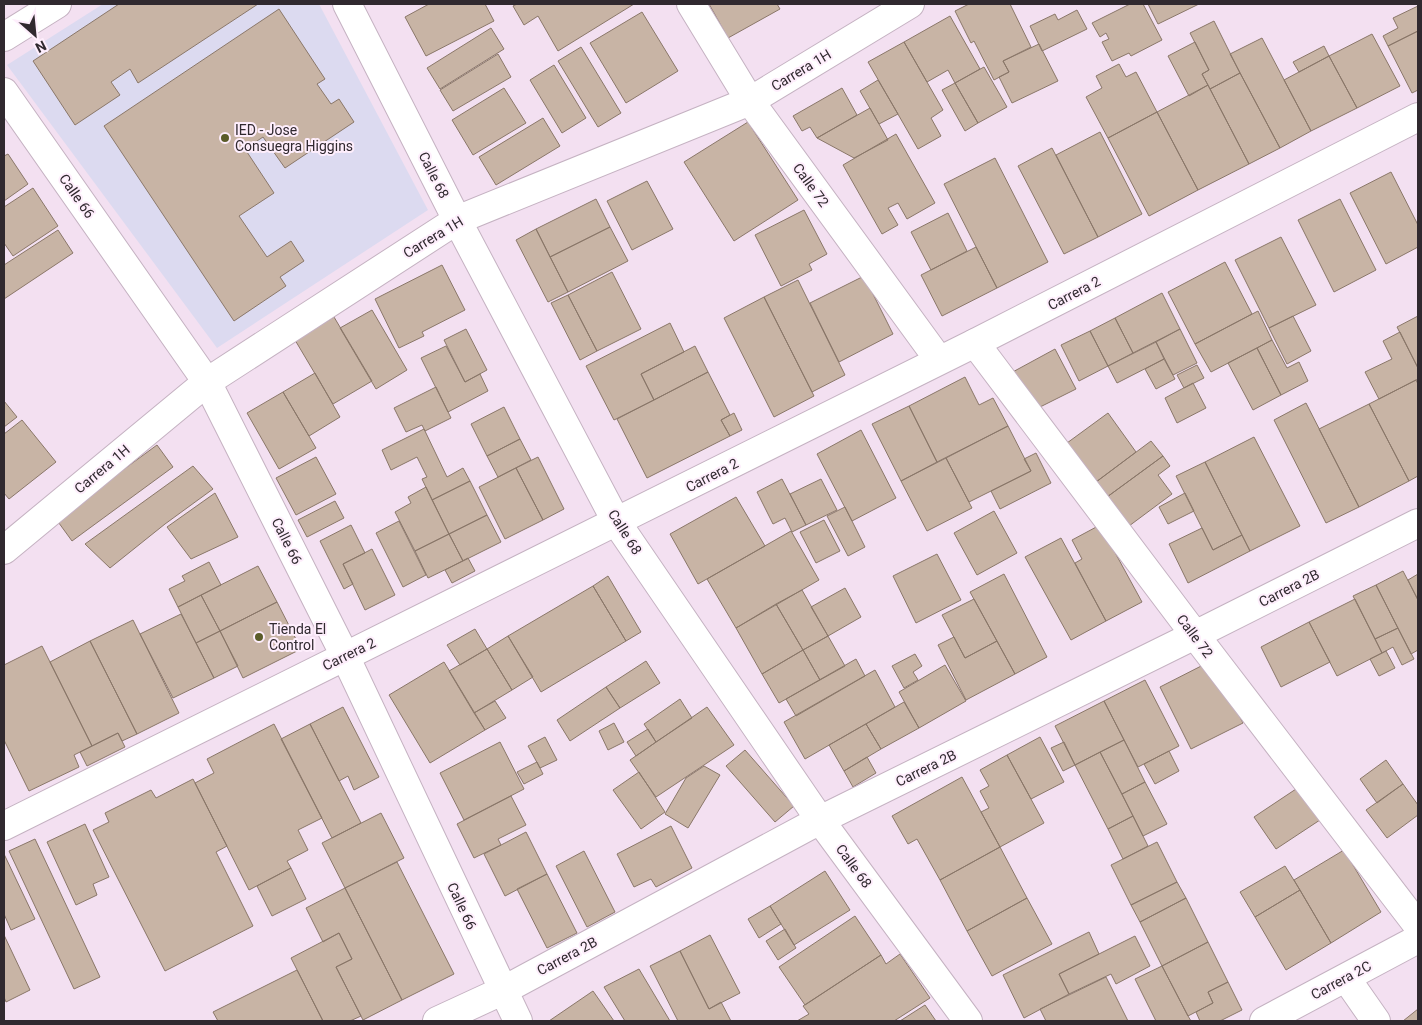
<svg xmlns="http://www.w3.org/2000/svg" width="1422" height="1025" font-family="Roboto,sans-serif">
<rect width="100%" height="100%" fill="#f3e0f1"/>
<path fill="#dcdaf0" d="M103,4H319L428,210L217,348L7,65Z"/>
<path fill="#c8b4a5" stroke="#8a7769" d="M119,4H258L138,83L130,69L111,82L120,95L75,125L33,61Z
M429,4H485L494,21L426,56L405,17Z
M517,4H634L558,51L538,16L524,25L513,6Z
M709,4H777L780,9L728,38Z
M969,4H1010L1031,47L1003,61L1009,72L994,80L974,41L971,43L955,11Z
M1130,4H1143L1162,40L1131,56L1129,53L1112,61L1102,42L1109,39L1106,33L1100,37L1092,23Z
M1148,4H1199L1158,24Z
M1418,6V31L1388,46L1383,36L1398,28L1393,18Z
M279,9L325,79L317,84L331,104L339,99L354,122L285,168L263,137L245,149L274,193L239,216L267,257L291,241L304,261L280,277L286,286L234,321L104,126Z
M1077,10L1087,29L1042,51L1030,26L1055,14L1058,20Z
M642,12L678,71L626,103L590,43Z
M950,16L980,69L955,83L948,70L927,82L904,42Z
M1214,21L1240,73L1210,89L1202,74L1209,70L1190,33Z
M491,28L504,49L440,89L427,68Z
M1418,31V90L1412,93L1388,46Z
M1372,34L1400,86L1357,108L1329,56Z
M1262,38L1311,131L1280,148L1230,54Z
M904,42L943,110L931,118L941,136L918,149L868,62Z
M1195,42L1209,70L1202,74L1208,85L1189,96L1168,56Z
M1039,44L1058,81L1012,103L999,77L1009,72L1003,61Z
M1324,46L1329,56L1299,72L1293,62Z
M581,47L621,113L598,127L558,61Z
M498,54L511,77L453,111L440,90Z
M1329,56L1357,108L1311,131L1284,80Z
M1119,64L1126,77L1136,72L1157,112L1108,138L1086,97L1102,88L1096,76Z
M554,65L586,118L562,133L530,80Z
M984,67L1007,107L978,123L955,83Z
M1240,73L1280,148L1249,164L1210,89Z
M878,80L898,114L879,124L860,91Z
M955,83L978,123L965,131L942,90Z
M1208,85L1249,164L1198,190L1157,112Z
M504,88L526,123L473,155L452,120Z
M842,88L857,115L817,138L810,127L802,131L793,116Z
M870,108L888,140L854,158L817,138Z
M1157,112L1198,190L1149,216L1108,138Z
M543,118L560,146L496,185L479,157Z
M748,122L798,200L734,241L684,162Z
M1100,132L1142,214L1098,237L1056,155Z
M896,134L935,203L907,219L898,203L888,208L898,225L882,234L843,165Z
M1052,148L1098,237L1064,254L1018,166Z
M8,154L28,184L4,201V156Z
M995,158L1048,262L997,288L944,184Z
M1391,172L1418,225V247L1386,264L1350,193Z
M647,181L673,229L632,250L607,201Z
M33,188L58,226L13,256L4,243V207Z
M596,199L610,227L550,257L536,229Z
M1340,199L1376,270L1334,292L1298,220Z
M804,210L827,254L809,264L812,270L781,286L755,235Z
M948,213L967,251L931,270L911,232Z
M610,227L628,261L568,292L550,257Z
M536,229L568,292L548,302L516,240Z
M58,230L73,253L4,299V265Z
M1281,237L1316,305L1269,328L1235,260Z
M976,247L997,288L942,316L921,275Z
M1225,262L1252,314L1195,344L1168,292Z
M442,265L465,310L422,332L424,336L399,348L375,299Z
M612,272L641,329L597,351L568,295Z
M864,276L893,334L839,362L810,303Z
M798,280L845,375L812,392L764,297Z
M1162,293L1180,329L1133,353L1115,318Z
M568,295L597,351L580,360L551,303Z
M764,297L814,396L774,417L724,318Z
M372,310L407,370L376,389L340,328Z
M1258,311L1272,340L1211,372L1195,344Z
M1293,316L1311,351L1287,364L1269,328Z
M1418,316V368L1397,327Z
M334,317L372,381L333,404L295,340Z
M1115,318L1133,353L1108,366L1090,331Z
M670,323L684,352L641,374L654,400L614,420L586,366Z
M466,329L487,370L465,382L444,340Z
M1180,329L1197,363L1173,375L1156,342Z
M1090,331L1108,366L1079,381L1061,345Z
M1400,332L1418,368V379L1379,399L1365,372L1392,359L1383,341Z
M1272,340L1287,368L1299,362L1308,381L1281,395L1257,348Z
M1156,342L1164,359L1117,383L1108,366Z
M446,346L465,382L480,374L488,391L448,412L421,358Z
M695,346L708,372L654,400L641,374Z
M1257,348L1281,395L1253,410L1228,363Z
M1055,349L1076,389L1030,412L1009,374Z
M1164,359L1175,379L1156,389L1145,369Z
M1197,365L1204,378L1184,388L1177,375Z
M708,372L730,415L721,420L730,436L647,478L617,419Z
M315,373L340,417L309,436L283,392Z
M965,377L979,405L993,398L1008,426L937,462L909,406Z
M1416,380L1418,384V476L1409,481L1369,404Z
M1193,383L1206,408L1177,423L1165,398Z
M436,387L451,418L425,431L422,425L406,432L394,408Z
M283,392L316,448L279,469L247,413Z
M4,401L17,417L4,427Z
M1306,403L1359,507L1326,523L1274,420Z
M1369,404L1409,481L1359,507L1319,429Z
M909,406L937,462L901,481L872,424Z
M504,407L520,439L487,456L471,424Z
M734,413L742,430L730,436L721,420Z
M1108,413L1136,452L1096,482L1067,443Z
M22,420L56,462L9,499L4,493V434Z
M1008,426L1031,471L969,502L946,458Z
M424,429L447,477L463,468L470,481L432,500L422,479L427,477L417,457L391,470L382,450Z
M861,430L896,498L852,521L817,454Z
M1254,437L1300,526L1250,551L1205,462Z
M520,439L531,460L498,477L487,456Z
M1151,441L1163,456L1107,497L1096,482Z
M157,445L173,467L72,541L56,519Z
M1036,453L1051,483L1000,509L991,491L1031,471L1024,459Z
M1163,456L1170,466L1158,475L1172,494L1129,526L1107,497Z
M316,457L336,494L296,515L276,478Z
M538,457L564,509L543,520L516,468Z
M946,458L972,508L927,531L901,481Z
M1205,462L1242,535L1213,550L1176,476Z
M193,466L213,489L165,524L110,568L85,544Z
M516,468L543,520L505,539L479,487Z
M782,479L806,525L792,532L785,518L773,524L757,492Z
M821,479L837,510L806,525L790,494Z
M470,481L487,515L449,534L432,500Z
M426,487L449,534L415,551L395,512L411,503L408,497Z
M215,493L238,537L191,559L167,527Z
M1185,493L1194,511L1168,524L1159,507Z
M736,497L765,546L698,584L670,534Z
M335,501L344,518L307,537L298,520Z
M845,507L865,547L848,556L827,516Z
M994,511L1017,553L977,575L954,533Z
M487,515L501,542L463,561L449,534Z
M824,520L840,551L816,563L800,532Z
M399,521L426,575L403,587L376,533Z
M351,525L365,553L343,564L353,584L344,589L320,541Z
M1100,525L1142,602L1106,621L1075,563L1082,559L1072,540Z
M1202,528L1213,550L1242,535L1250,551L1188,583L1169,544Z
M791,531L819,580L736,628L707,579Z
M449,534L463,561L428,578L415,551Z
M1061,538L1106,621L1071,640L1025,557Z
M372,549L395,595L365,610L343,564Z
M937,554L961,600L916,623L893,576Z
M468,558L475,571L452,583L445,570Z
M209,562L221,585L178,607L169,589L185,581L182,576Z
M258,566L277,602L220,631L201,595Z
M1403,571L1418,600V650L1411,654L1376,585Z
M1004,574L1047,657L1015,674L970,592Z
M1418,574V600L1408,580Z
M608,576L641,632L626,641L593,586Z
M1376,585L1398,628L1375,639L1353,596Z
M593,586L626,641L541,692L508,636Z
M845,588L861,617L828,636L811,607Z
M802,590L828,636L803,650L776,604Z
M201,595L220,631L196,643L178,607Z
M974,599L997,641L965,658L942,615Z
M1355,599L1382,653L1337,676L1309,622Z
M277,602L301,649L243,678L220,631Z
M776,604L803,650L762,674L736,628Z
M181,614L214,678L173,698L140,634Z
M133,620L179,713L137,734L90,641Z
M1309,622L1330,662L1281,687L1261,647Z
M1398,628L1414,659L1402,665L1393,647L1382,653L1375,639Z
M475,629L487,649L460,665L447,645Z
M220,631L238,666L214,678L196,643Z
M508,636L533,677L512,690L487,649Z
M828,636L845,666L820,680L803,650Z
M954,637L965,658L997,641L1015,674L966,700L938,645Z
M90,641L137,734L122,741L118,733L92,746L50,662Z
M42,646L92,746L74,755L79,767L29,791L4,740V665Z
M487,649L512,690L474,713L449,671Z
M803,650L820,680L779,703L762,674Z
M1386,651L1395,668L1379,676L1370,659Z
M915,654L922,666L913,672L918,680L904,688L892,666Z
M856,659L865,676L796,716L786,699Z
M646,661L660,683L620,708L606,687Z
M1211,661L1243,723L1191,749L1160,687Z
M444,662L485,730L430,763L389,695Z
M945,665L966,701L919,728L899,692Z
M875,670L895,707L805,759L784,722Z
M1145,680L1179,746L1138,767L1104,701Z
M606,687L620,708L570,741L557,720Z
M680,699L692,718L656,742L644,724Z
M495,701L506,718L485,730L474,713Z
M1104,701L1124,740L1075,765L1055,726Z
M904,702L919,728L881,749L866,724Z
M343,707L379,777L354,790L348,776L339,781L310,724Z
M707,707L734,745L656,797L630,760Z
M614,723L624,742L608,750L599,731Z
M274,724L322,818L298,830L308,850L287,861L291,868L249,890L195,783L214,773L207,759Z
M310,724L361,823L332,838L281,739Z
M866,724L881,749L844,771L829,745Z
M648,729L656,742L636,756L627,742Z
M118,733L125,747L87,766L80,752Z
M545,737L557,760L540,768L528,746Z
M1040,737L1064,782L1031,799L1007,755Z
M1124,740L1145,782L1122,794L1100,752Z
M500,742L524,789L464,820L440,773Z
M1064,742L1075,765L1063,771L1051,748Z
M745,750L794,806L775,822L726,766Z
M1169,751L1179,771L1155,784L1144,764Z
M1100,752L1133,816L1108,829L1075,765Z
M1007,755L1044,823L1000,847L981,812L989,808L980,791L989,786L980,770Z
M867,757L876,773L853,787L844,771Z
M1386,760L1403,784L1377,803L1360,779Z
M537,762L543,774L524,784L517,772Z
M704,766L720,775L688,828L665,814L686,778Z
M639,772L665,812L641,829L613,790Z
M962,777L1000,847L940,880L917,839L908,844L892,816Z
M193,779L227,846L216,852L253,926L165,971L93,830L109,822L105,813L151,790L156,798Z
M1145,782L1167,824L1143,836L1122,794Z
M1305,783L1326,816L1276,849L1254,817Z
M1403,784L1418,805V815L1387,838L1366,810Z
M511,796L526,825L498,839L501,845L474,858L457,824Z
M381,813L404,858L345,888L322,843Z
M1133,816L1148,846L1123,859L1108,829Z
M85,824L109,877L93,884L97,895L76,905L47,842Z
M671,826L692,868L656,887L651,879L634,887L617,854Z
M526,832L547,874L505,896L484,854Z
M35,839L100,977L74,989L9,851Z
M1157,842L1177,882L1131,905L1111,865Z
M1000,847L1027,898L967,931L940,880Z
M1344,850L1381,912L1331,943L1294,880Z
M584,851L615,912L587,927L556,866Z
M4,854L35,919L11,930L4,914Z
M397,862L454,974L402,1000L345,888Z
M1285,866L1300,890L1255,917L1240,892Z
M291,868L306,899L272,916L257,886Z
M825,871L850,910L794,945L770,906Z
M547,874L577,933L547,948L517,889Z
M1177,882L1186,898L1140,922L1131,905Z
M345,888L402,1000L363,1020L336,967L352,959L339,933L323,942L306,908Z
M1300,890L1331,943L1286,970L1255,917Z
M1027,898L1052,944L992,976L967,931Z
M1186,898L1208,942L1162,966L1140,922Z
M770,906L781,924L759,938L748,919Z
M855,916L881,955L805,1005L779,967Z
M785,929L796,948L778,960L766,941Z
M1089,932L1099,954L1059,974L1069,994L1024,1018L1003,975Z
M339,933L352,959L336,967L361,1016L350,1021H323L291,958Z
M4,935L30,990L6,1002L4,997Z
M710,935L740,993L709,1009L680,951Z
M1135,936L1150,966L1116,984L1111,974L1069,994L1059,974Z
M1208,942L1228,982L1208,992L1213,1003L1188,1016L1162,966Z
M680,951L709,1009L721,1002L731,1021H678L650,966Z
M900,954L930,998L894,1021H797L809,1014L803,1006L881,955L886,964Z
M1162,966L1188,1016L1191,1021H1156L1135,979Z
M639,969L670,1021H625L604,987Z
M297,970L323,1021H218L213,1012Z
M1106,977L1128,1021H1046L1040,1009Z
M1228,982L1242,1010L1220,1021H1200L1196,1012L1213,1003L1208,992Z
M593,991L614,1021H549Z
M925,1005L936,1021H900Z
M1418,1009V1021H1403Z"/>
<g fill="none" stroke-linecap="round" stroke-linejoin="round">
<defs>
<path id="street" d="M347,4L457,220L617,523L820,820L968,1021
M691,4L750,101L939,360
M4,37L57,4
M975,343L1195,635L1418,926
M4,550L207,382L457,220L750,101L910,4
M345,656L518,1021
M1346,978L1376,1021
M437,1021L502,991L820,820L1195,635L1418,523
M1264,1021L1418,939"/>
<path id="secondary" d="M4,92L207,382L345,656
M4,826L975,343L1418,117"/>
</defs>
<use href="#street" stroke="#c5b2c2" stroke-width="30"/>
<use href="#secondary" stroke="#c5b2c2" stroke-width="30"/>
<use href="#street" stroke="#fff" stroke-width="28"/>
<use href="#secondary" stroke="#fff" stroke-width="28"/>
</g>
<g fill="#5a5c29" stroke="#feeefc" stroke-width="2">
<circle cx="225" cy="138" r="5"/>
<circle cx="259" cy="637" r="5"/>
</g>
<g text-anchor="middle" stroke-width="4" stroke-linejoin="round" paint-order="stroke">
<g font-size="14" fill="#30292f" stroke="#feeefc">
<text transform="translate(801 70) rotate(-31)" y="5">Carrera 1H</text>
<text transform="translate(434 175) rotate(63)" y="5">Calle 68</text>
<text transform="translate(811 185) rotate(54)" y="5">Calle 72</text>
<text transform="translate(77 196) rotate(55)" y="5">Calle 66</text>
<text transform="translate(433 237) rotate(-31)" y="5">Carrera 1H</text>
<text transform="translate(1074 293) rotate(-27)" y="5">Carrera 2</text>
<text transform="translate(102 469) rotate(-40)" y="5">Carrera 1H</text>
<text transform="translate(712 475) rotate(-27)" y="5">Carrera 2</text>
<text transform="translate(625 532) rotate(58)" y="5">Calle 68</text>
<text transform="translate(287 541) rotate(63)" y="5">Calle 66</text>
<text transform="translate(1289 588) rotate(-27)" y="5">Carrera 2B</text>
<text transform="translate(1195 636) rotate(53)" y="5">Calle 72</text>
<text transform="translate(349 654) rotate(-26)" y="5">Carrera 2</text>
<text transform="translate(926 768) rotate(-26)" y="5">Carrera 2B</text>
<text transform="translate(854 866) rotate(54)" y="5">Calle 68</text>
<text transform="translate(462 906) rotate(65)" y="5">Calle 66</text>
<text transform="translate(567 956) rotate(-28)" y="5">Carrera 2B</text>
<text transform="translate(1341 980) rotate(-28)" y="5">Carrera 2C</text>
</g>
<g font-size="14" fill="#30292f" stroke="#feeefc" text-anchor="start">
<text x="235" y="135">IED - Jose<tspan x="235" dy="16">Consuegra Higgins</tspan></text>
<text x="269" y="634">Tienda El<tspan x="269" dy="16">Control</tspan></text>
</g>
</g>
<rect width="1422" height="1025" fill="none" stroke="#30292f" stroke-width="10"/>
<g transform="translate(35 35) rotate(153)" stroke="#feeefc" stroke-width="4" paint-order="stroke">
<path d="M0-4L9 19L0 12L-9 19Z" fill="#30292f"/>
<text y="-8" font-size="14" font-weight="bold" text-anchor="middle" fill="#30292f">N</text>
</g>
</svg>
